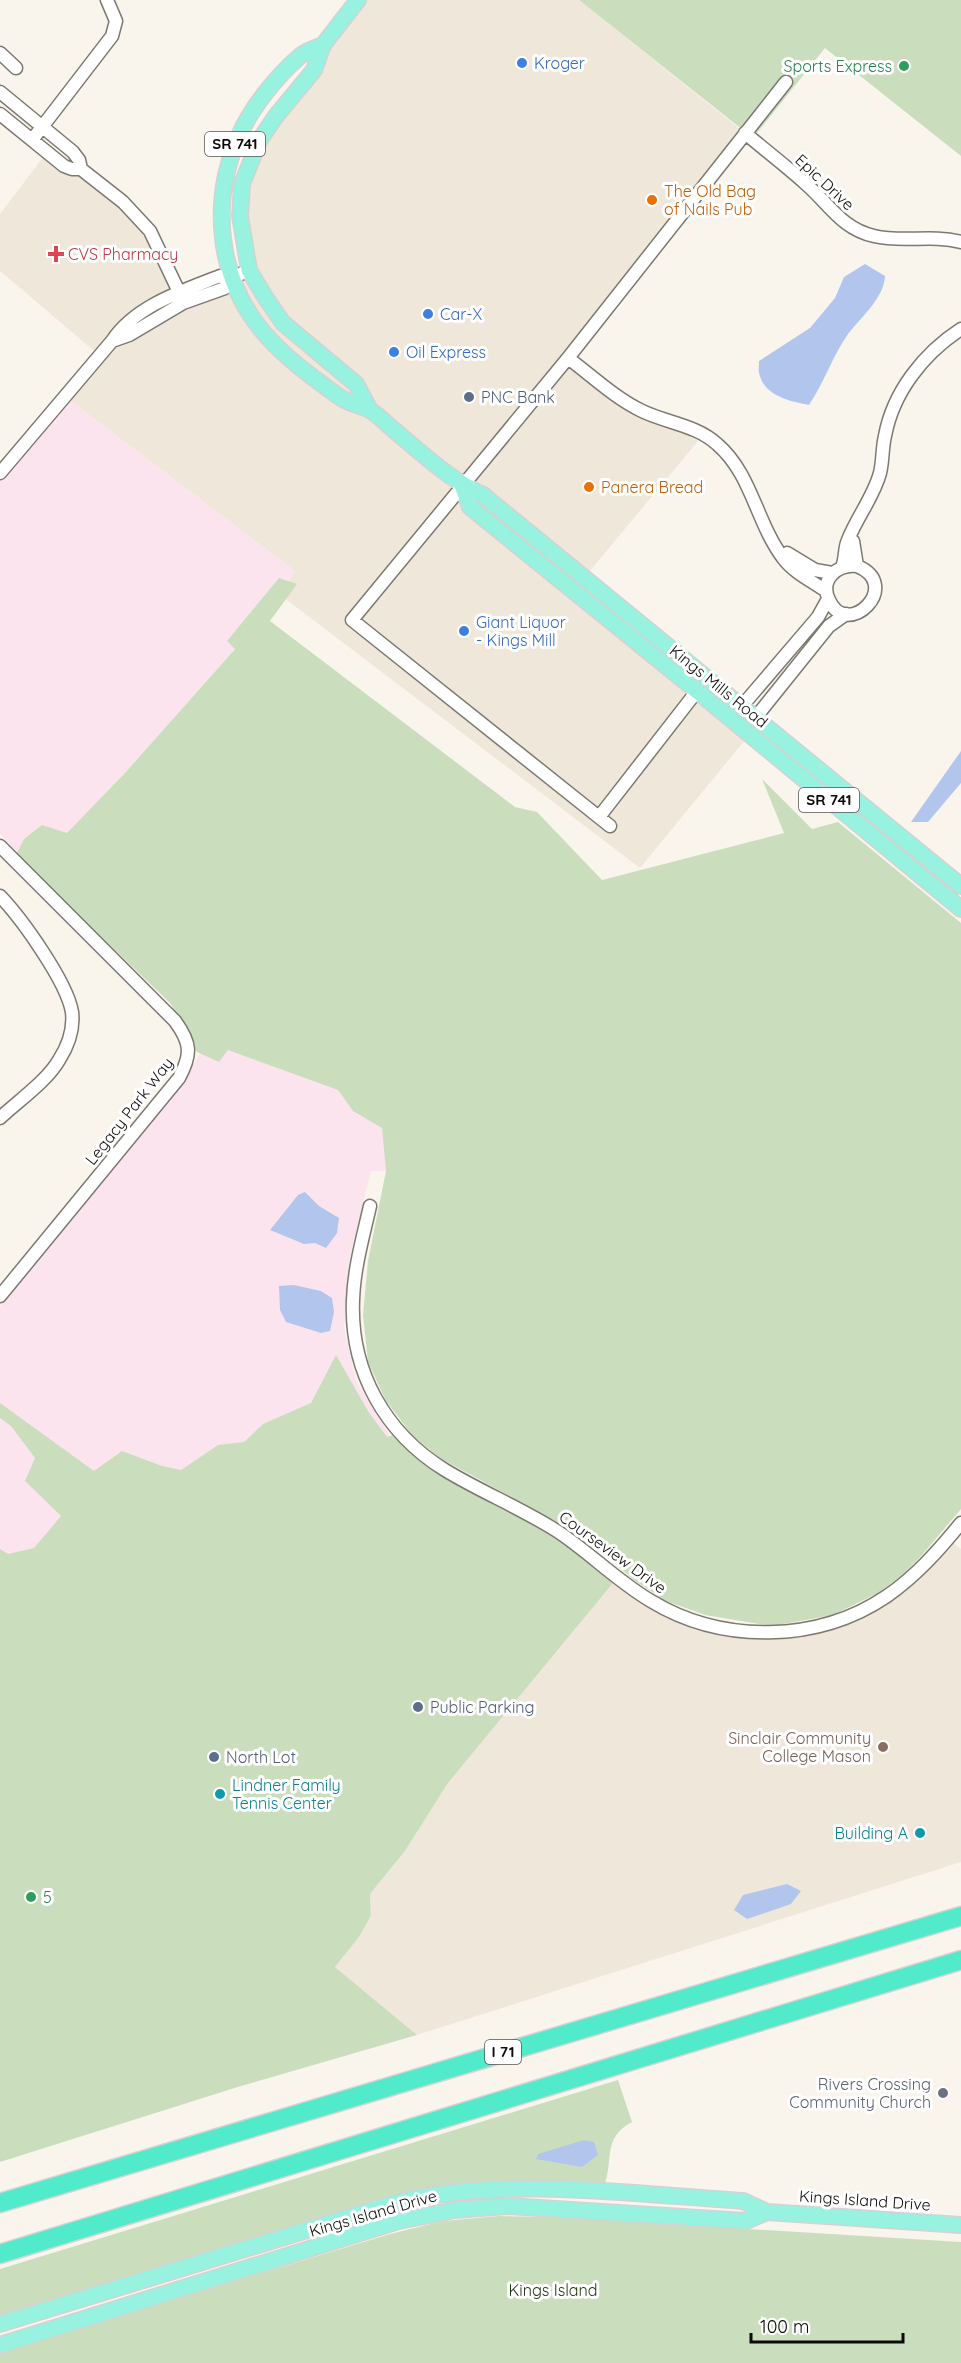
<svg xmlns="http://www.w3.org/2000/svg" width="961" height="2363" font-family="Quicksand,sans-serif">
<rect width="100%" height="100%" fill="#f9f5ed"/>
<path fill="#efe8da" d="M358,0H579L745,133L568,358L698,441L584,578L463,486L471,507L750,734L640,868L279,594L295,571L64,396L99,355L0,271V214L47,152L72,169L150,231L183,303L249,270L244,249L248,167Z
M948,1538L961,1549V1862L417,2035L335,1967L359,1937L371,1917L370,1894L405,1851L448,1783L618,1577L679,1616L769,1633L866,1609Z"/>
<path fill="#fce4ef" d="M64,396L295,571L259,621L37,873L0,834V472Z
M210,1039L398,1109L386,1171H371L349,1261L344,1328L356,1381L390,1436L3,1579L0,1576V1306L183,1080Z"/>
<path fill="#cadebe" d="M579,0H961V156L825,48L753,138Z
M279,578L297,584L270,621L515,807L537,812L602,880L784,833L762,779L812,829L838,822L961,923V1509L922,1555L901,1576L878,1593L833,1615L772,1626L705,1615L666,1601L634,1580L583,1536L440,1458L412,1435L386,1401L368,1362L363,1315L368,1261L386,1171L382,1128L353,1111L338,1090L228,1050L219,1062L197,1052L171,1004L16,855L24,839L42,825L67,833L125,773L235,649L227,641Z
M336,1355L368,1411L387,1437L399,1433L481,1489L618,1577L448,1783L405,1851L370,1894L371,1916L359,1937L335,1967L417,2035L241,2086L0,2162V1549L8,1554L34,1548L61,1516L25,1481L35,1458L11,1426L0,1418V1403L94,1471L122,1451L162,1466L181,1470L218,1445L244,1442L263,1424L311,1403Z
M618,2080L632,2122C602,2138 614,2159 604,2187L486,2181L438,2188L0,2318V2269Z
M499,2216L553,2217L961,2242V2363H0V2352L390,2234L443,2221Z"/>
<path fill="#b2c6ed" d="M865,264L885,276C884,298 861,317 848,334C832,357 824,383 809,405C792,402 765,396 760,376C758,372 759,366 759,361L810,328L835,298L844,277Z
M961,751V783L928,822H911Z
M305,1192L319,1206L339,1218L337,1233L326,1248L315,1243L304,1244L270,1230L298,1195Z
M294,1285L321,1291L332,1298L334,1312L330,1331L321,1333L286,1322L280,1310L279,1286Z
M787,1884L801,1891L791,1904L747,1919L734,1910L743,1895Z
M584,2140L594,2142L598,2155L582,2167L536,2159L538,2154Z"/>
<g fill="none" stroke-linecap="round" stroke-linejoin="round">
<defs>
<path id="minor" d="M0,53L16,68
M0,92L73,152L79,160L81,169L123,202L150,231L179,292
M0,114L64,166L72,169H81
M745,133C765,150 786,166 806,184C829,204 842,229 874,236C903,243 931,234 961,242
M32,140L112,36L116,21L107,0
M112,341L129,335L183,303L225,288L228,280L249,270
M568,358C592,376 615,398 642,411C667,423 696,425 717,444C752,474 756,522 783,558C793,572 812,581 826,591
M0,473L112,341C135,306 182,291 220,276L228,280
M853,541L857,566C904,585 847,641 829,600C819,579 838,564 857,566
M787,553L815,570L832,573
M842,567C846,558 844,548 848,540C857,517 874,496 880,473C883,461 882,448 885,436C893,392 924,353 961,329
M742,706L818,617L828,599
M756,717L829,626L846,614
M599,817L697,691
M610,826L352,620L568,358L786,82
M0,846L175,1021C191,1043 192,1054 179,1078L0,1296
M0,896C22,919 67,982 72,1012C74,1029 68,1046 59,1060C47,1081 18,1101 0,1118
M370,1206C363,1237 354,1268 353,1300C350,1371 385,1433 445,1470C481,1492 521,1508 557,1531C589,1552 617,1581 651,1601C722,1644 818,1643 887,1596C916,1576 939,1550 961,1523"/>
<path id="major" d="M358,0L323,45L314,70L276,116L259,141L242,184L240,216L249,270L265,297L283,323L356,384L370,410
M323,45C316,48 305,51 299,57C276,77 251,108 239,136C210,201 217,278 264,333C285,358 315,379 341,398C350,404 361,405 370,410C379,416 387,424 395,431C423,454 450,480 483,495L961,886
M462,485L470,507L697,691L961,909
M0,2324L392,2204C499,2175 633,2194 743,2201L767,2212L961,2225
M0,2345L399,2221L455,2210L507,2206L746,2221L767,2212"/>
<path id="highway" d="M0,2203L961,1916
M0,2254L961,1960"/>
</defs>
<use href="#minor" stroke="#7c7971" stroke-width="15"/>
<use href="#major" stroke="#d3d3d3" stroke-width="18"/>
<use href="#highway" stroke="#d3d3d3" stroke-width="21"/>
<use href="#minor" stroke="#fff" stroke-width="12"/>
<use href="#major" stroke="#97f2df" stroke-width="15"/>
<use href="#highway" stroke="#51eaca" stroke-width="18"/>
</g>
<g fill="#3f7fe0" stroke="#fff" stroke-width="2">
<circle cx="522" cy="63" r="6"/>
<circle cx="428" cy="314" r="6"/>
<circle cx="394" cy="352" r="6"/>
<circle cx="464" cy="631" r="6"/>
</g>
<g fill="#2e9e5b" stroke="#fff" stroke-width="2">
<circle cx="904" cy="66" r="6"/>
<circle cx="31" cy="1897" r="6"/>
</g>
<g fill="#e8710a" stroke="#fff" stroke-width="2">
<circle cx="652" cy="200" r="6"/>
<circle cx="589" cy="487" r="6"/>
</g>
<path fill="#e0444e" stroke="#fff" stroke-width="2" d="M53 245h6v6h6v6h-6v6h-6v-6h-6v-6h6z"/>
<g fill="#5c6f8a" stroke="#fff" stroke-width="2">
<circle cx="469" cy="397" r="6"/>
<circle cx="418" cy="1707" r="6"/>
<circle cx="214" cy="1757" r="6"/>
</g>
<circle fill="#8d6e63" stroke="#fff" stroke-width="2" cx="883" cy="1747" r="6"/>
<g fill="#0f9aa8" stroke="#fff" stroke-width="2">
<circle cx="220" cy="1794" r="6"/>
<circle cx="920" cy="1833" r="6"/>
</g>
<circle fill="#6b7280" stroke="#fff" stroke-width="2" cx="943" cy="2093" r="6"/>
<g text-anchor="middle" stroke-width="6" stroke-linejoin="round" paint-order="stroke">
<g fill="#fff" stroke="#555453" stroke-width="1.5">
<rect x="205" y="132" width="60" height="24" rx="4.5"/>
<rect x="799" y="788" width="60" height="24" rx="4.5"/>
<rect x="485" y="2040" width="36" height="24" rx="4.5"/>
</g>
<g font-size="15" font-weight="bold" fill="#0c0b09">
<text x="235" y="149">SR 741</text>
<text x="829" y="805">SR 741</text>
<text x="503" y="2057">I 71</text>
</g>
<g font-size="16" fill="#366cbe" stroke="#fff" text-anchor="start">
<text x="534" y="69">Kroger</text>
<text x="440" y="320">Car-X</text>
<text x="406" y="358">Oil Express</text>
<text x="476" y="628">Giant Liquor<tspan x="476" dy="18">- Kings Mill</tspan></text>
</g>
<g font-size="16" fill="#27864d" stroke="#fff" text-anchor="end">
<text x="892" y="72">Sports Express</text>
<text x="43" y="1903" text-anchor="start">5</text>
</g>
<g font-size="16" fill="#0c0b09" stroke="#fff">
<text transform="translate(825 182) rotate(43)" y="6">Epic Drive</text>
<text transform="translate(719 686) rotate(39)" y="6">Kings Mills Road</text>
<text transform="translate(129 1111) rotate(-52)" y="6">Legacy Park Way</text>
<text transform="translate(613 1552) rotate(36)" y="6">Courseview Drive</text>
<text transform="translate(865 2200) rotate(4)" y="6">Kings Island Drive</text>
<text transform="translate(373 2213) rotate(-16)" y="6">Kings Island Drive</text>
</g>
<g font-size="16" fill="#c56008" stroke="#fff" text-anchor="start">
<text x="664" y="197">The Old Bag<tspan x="664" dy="18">of Nails Pub</tspan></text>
<text x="601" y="493">Panera Bread</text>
</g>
<g font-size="16" fill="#be3a42" stroke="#fff" text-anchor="start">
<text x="68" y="260">CVS Pharmacy</text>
</g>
<g font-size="16" fill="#4e5e75" stroke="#fff" text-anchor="start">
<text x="481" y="403">PNC Bank</text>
<text x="430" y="1713">Public Parking</text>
<text x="226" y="1763">North Lot</text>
</g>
<g font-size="16" fill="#785e54" stroke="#fff" text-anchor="end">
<text x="871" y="1744">Sinclair Community<tspan x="871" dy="18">College Mason</tspan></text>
</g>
<g font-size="16" fill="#0d838f" stroke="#fff" text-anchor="start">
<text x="232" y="1791">Lindner Family<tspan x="232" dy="18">Tennis Center</tspan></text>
<text x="908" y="1839" text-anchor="end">Building A</text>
</g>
<g font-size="16" fill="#5b616d" stroke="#fff" text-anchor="end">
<text x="931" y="2090">Rivers Crossing<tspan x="931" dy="18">Community Church</tspan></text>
</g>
<g font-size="16" fill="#1d340a" stroke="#fff">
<text x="553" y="2296">Kings Island</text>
</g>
</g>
<path d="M751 2333v9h152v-9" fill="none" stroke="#0c0b09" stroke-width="3"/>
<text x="760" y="2333" font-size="18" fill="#0c0b09" stroke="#ffffff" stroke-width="4.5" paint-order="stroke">100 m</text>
</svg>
